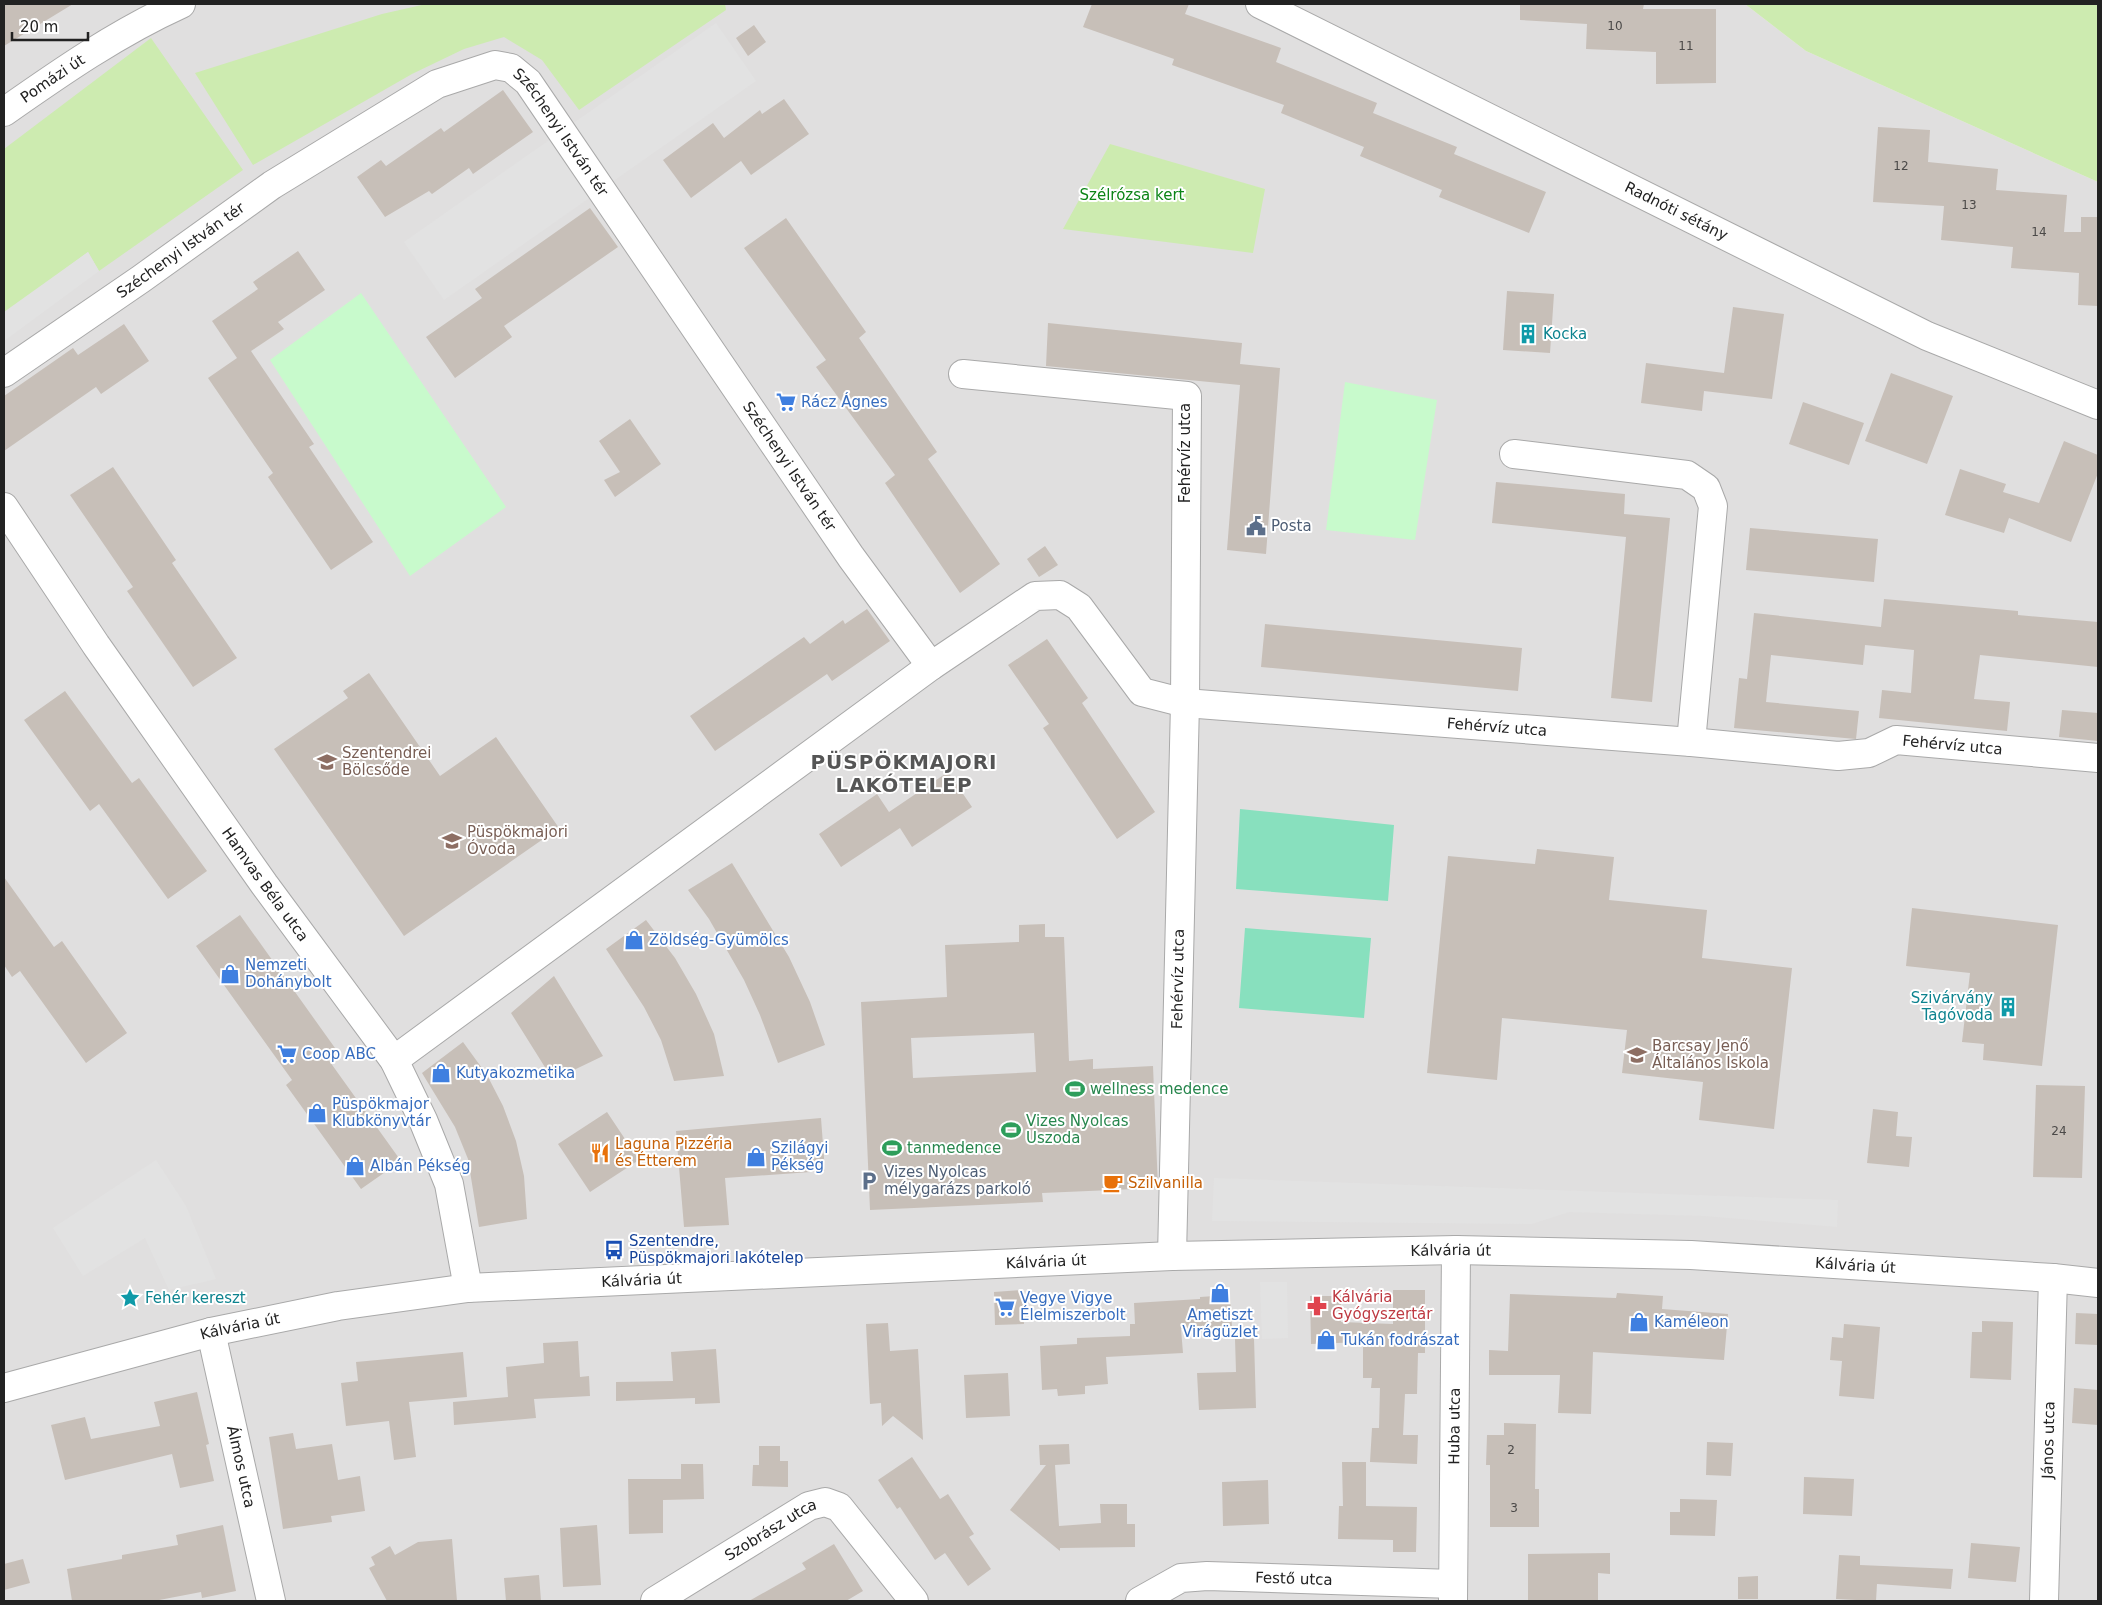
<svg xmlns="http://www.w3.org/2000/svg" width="2102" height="1605" font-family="'DejaVu Sans',sans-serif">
<rect width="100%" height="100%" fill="#f2efe9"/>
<path fill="#e0dfdf" d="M4,4H1745L1806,51L2098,182V1601H4Z"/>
<path fill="#cdebb0" d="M426,4H725L726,10L579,110L542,60L504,37L464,49L412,74L253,165L195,73L382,14Z
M1745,4H2098V182L1806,51Z
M151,38L243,170L99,271L88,252L4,314V149Z
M1110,144L1265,189L1253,253L1063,229Z"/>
<path fill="#c8facc" d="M361,293L506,507L410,576L270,360Z
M1345,382L1437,400L1415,540L1326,530Z"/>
<path fill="#88e0be" d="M1240,809L1394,825L1388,901L1236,889Z
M1245,928L1371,938L1364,1018L1239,1008Z"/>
<path fill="#e2e2e2" d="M716,23L756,81L444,300L404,242Z
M88,252L99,271L4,341V312Z
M156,1160L186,1206L216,1279L169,1290L145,1238L83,1276L53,1228Z
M1214,1178L1838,1200L1837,1227L1705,1216L1569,1212L1532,1224L1212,1221Z
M1260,1282H1287L1288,1338L1262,1339Z"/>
<path fill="#c7bfb8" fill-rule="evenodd" d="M4,4H73L4,46Z
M1092,4H1189L1185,14L1281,48L1276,62L1377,103L1373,113L1457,147L1454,154L1546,192L1529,233L1439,197L1442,190L1360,156L1364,147L1281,113L1284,105L1172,65L1174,59L1083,27Z
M1520,4H1644L1643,9H1716V83L1656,84V52L1586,49L1587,24L1520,20Z
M754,25L766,42L748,56L736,38Z
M503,90L533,132L473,174L469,168L432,194L429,191L385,217L357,177L381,160L386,166L441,128L444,132Z
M784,99L809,134L751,175L741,161L691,198L663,160L713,123L724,138L760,110L762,114Z
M1878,127L1930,130L1928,162L1998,169L1996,190L2067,195L2064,232H2081V217H2098V306L2078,305L2079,273L2011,268L2013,247L1941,240L1944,206L1873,202Z
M590,208L618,247L504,326L512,337L455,378L426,337L482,298L475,289Z
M786,218L866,332L859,338L937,452L928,459L1000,564L960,593L885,483L895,475L816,367L826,360L744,248Z
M298,251L325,290L278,322L284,329L251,351L314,444L309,447L373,542L331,570L268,477L273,473L208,378L237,358L212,321L258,289L253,282Z
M1507,291L1554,294L1550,353L1503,350Z
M1733,307L1784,314L1772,399L1704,391L1702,411L1641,403L1646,363L1724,373Z
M1048,323L1242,343L1240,364L1280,368L1266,554L1227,550L1240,385L1046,366Z
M124,324L149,361L101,394L96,387L4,451V396L73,348L78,355Z
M1891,373L1953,396L1927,464L1865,441Z
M1803,402L1864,423L1849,465L1789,444Z
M630,419L661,464L615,497L604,480L620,472L599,441Z
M2064,441L2098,455V473L2071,542L2009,518L2004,533L1945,515L1960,469L2006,484L2003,492L2039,503Z
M113,467L176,560L172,563L237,658L193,687L127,591L133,587L70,495Z
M1496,482L1625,494L1624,514L1670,518L1652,702L1611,698L1626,537L1492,523Z
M1750,528L1878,539L1874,582L1746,570Z
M1045,546L1058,565L1039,577L1027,559Z
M1884,599L2018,611V615L2098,622V667L1980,655L1974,699L2010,702L2007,731L1879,718L1882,690L1911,693L1914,650L1865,645L1863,665L1771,655L1766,702L1859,711L1856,739L1734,728L1739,678L1747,679L1754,613L1881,627Z
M867,609L890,641L832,681L827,674L715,751L690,716L804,637L810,644L843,620L845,624Z
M1265,624L1522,648L1518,691L1261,667Z
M1047,639L1088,698L1082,703L1155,812L1117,839L1043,728L1049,724L1008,665Z
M369,673L440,776L496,737L559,828L404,936L274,749L348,698L343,691Z
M65,691L132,783L139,778L207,871L168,899L99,804L90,811L24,720Z
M2062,710L2098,713V741L2059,737Z
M948,772L972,807L912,847L900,828L841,867L819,834L877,794L889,812Z
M1537,849L1614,857L1609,900L1707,910L1702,958L1792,968L1774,1129L1699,1120L1703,1082L1622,1073L1627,1030L1502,1018L1497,1080L1427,1073L1448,856L1535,864Z
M732,863L789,957L810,1002L825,1045L778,1063L760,1015L744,980L709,919L688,890Z
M4,877L54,947L62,941L127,1033L86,1063L20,971L12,977L4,965Z
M1912,908L2058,925L2042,1066L1983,1060L1984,1044L1962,1042L1970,973L1906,966Z
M240,915L335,1048L325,1055L401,1161L361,1189L286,1085L292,1080L196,946Z
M646,920L675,958L696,994L714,1034L724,1076L674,1081L661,1040L644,1007L606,949Z
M1045,924V937H1064L1069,1061L1093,1059V1069L1153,1066L1158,1188L1042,1193L1043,1202L870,1210L861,1002L947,997L945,945L1019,942V925ZM1034,1033L1036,1072L913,1078L911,1038Z
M554,976L603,1056L553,1080L511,1013Z
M463,1042L487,1075L503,1106L516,1141L524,1176L527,1219L479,1227L468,1159L455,1127L422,1073Z
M2036,1085L2085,1086L2082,1178L2033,1177Z
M1873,1109L1898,1112L1896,1136L1912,1137L1909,1167L1867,1163Z
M607,1112L639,1160L590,1192L558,1144Z
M821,1118L825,1171L725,1178L729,1225L684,1227L676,1131Z
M1022,1290L1024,1324L995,1325L994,1292Z
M1393,1290H1425V1353H1418L1417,1394H1405L1403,1435H1418L1417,1464L1370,1462L1372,1428H1379L1380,1388H1371L1372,1378H1363V1342L1311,1344L1310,1296H1341V1322L1393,1324Z
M1617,1293L1663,1296L1662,1309L1728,1314L1724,1360L1593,1352L1591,1414L1558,1413L1560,1375H1489V1350L1508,1351L1510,1294L1616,1298Z
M1230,1295L1232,1327L1181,1329L1183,1353L1106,1357L1108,1384L1085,1386V1394L1058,1396L1057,1389L1042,1390L1040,1346L1077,1344V1338L1130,1336V1324H1135L1134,1303L1200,1299V1297Z
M2076,1313L2098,1314V1345L2075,1344Z
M1982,1321L2013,1322L2011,1380L1970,1378L1972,1332H1982Z
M888,1323L890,1351L918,1349L923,1440L893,1416L882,1426L881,1403L870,1404L866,1324Z
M1844,1324L1880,1327L1874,1399L1839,1396L1842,1361L1830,1360L1832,1337L1843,1338Z
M1254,1338L1256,1408L1199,1410L1197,1373L1236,1372L1235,1339Z
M578,1341L580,1377L589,1376L590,1396L534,1399L536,1418L454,1425L453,1402L508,1397L506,1367L544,1363L543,1343Z
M716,1349L720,1403L695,1404V1398L616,1401V1382L673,1381L671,1352Z
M463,1352L467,1397L409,1402L416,1457L394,1460L389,1421L346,1426L341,1383L358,1381L356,1362Z
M1008,1373L1010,1416L966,1418L964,1375Z
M2074,1388L2098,1390V1425L2072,1423Z
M197,1392L209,1444L206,1445L214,1481L180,1488L172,1454L65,1480L51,1425L85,1417L91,1439L160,1426L154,1402Z
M1504,1423L1536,1424L1535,1489H1539V1527H1490V1465H1486L1487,1435H1504Z
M293,1433L296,1449L332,1444L338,1480L360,1476L365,1511L331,1516L332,1522L283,1529L269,1437Z
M1707,1442L1733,1443L1731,1476L1706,1475Z
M1069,1444L1070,1464L1055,1465L1059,1526L1101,1523L1100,1504H1127V1524H1135V1547L1060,1548V1551L1010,1510L1046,1465H1040L1039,1445Z
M759,1446H780V1461H788V1487L752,1486L753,1465H759Z
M912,1457L940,1499L948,1494L974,1534L969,1537L991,1569L968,1586L945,1553L935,1560L900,1507L897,1509L878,1480Z
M1342,1462H1366V1506L1417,1507L1416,1552H1393V1540L1338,1539L1339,1506H1343Z
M681,1464H703L704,1499L663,1500V1533L629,1534L628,1479H681Z
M1804,1477L1854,1479L1852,1516L1803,1514Z
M1268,1480L1269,1524L1223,1526L1222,1482Z
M1680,1499L1717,1500L1715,1536L1670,1535V1512H1680Z
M223,1525L236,1591L202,1598L201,1592L154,1601H72L67,1569L122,1559V1555L178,1545L176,1535Z
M597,1525L601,1585L563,1587L560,1528Z
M452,1539L457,1601H387L369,1568L375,1565L371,1557L390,1546L395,1555L418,1542Z
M1971,1543L2020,1547L2016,1582L1968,1578Z
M834,1544L863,1591L846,1601H749L806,1569L802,1563Z
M1610,1553V1574L1598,1573V1600L1528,1601V1554Z
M1839,1555L1860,1556V1565L1953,1569L1951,1589L1877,1584L1876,1601L1836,1599Z
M23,1559L30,1583L4,1590V1564Z
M539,1575L541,1601H506L504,1578Z
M1758,1576V1599H1738V1577Z"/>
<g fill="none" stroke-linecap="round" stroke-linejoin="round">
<defs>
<g id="minor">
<path id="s1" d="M1260,4L1927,336L2098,405"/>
<path id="s2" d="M4,112C61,72 117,33 181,4"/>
<path id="s3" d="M4,373L141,279L272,185L437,84L495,65L511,68L528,82L851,557L931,666"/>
<path d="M963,374L1187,396L1185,703L1172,1256"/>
<path d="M1514,454L1687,475L1706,488L1713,506L1691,742"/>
<path id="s4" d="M4,507L96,645L264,884L394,1060L423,1120L449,1184L468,1288"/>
<path id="s5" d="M394,1060L931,666L1035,596L1060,595L1079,607L1142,692L1185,703L1691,742L1838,756L1869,753L1896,740L2098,758"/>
<path id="s6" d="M211,1332L271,1601"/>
<path id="s7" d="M4,1388L211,1332L338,1306L468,1288L1172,1256L1456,1250L1691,1255L2053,1278L2098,1283"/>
<path id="s8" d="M655,1601L809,1506L825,1502L839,1507L914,1601"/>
<path id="s9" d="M1140,1601L1181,1578L1207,1576L1453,1584"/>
<path id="s10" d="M1453,1601L1456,1250"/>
<path id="s11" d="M2044,1601L2053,1278"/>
</g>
</defs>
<use href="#minor" stroke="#a9a9a9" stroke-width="30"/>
<use href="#minor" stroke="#fff" stroke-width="28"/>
</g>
<defs>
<symbol id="building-bare" viewBox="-9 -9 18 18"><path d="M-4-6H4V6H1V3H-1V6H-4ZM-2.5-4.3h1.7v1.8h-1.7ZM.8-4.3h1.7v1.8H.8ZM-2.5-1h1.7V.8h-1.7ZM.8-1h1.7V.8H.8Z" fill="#0f9aa8" stroke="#fff" stroke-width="2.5" paint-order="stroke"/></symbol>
<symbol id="supermarket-bare" viewBox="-9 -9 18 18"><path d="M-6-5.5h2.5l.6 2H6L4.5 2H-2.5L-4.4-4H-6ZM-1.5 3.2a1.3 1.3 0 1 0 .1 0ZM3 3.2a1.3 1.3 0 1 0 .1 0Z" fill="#3f7fe0" stroke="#fff" stroke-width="2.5" paint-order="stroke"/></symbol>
<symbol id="civic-bare" viewBox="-9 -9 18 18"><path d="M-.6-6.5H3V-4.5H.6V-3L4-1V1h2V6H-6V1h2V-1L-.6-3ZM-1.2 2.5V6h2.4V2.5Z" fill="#5c6f8a" stroke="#fff" stroke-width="2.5" paint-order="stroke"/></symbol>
<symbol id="school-bare" viewBox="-9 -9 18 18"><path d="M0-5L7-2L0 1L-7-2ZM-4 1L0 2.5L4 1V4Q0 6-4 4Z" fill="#8d6e63" stroke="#fff" stroke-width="2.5" paint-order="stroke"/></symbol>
<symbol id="shop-bare" viewBox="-9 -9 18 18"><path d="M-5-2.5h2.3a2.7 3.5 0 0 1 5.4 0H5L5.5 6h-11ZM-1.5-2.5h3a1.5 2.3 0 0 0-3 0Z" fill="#3f7fe0" stroke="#fff" stroke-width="2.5" paint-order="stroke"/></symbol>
<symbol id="stadium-bare" viewBox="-9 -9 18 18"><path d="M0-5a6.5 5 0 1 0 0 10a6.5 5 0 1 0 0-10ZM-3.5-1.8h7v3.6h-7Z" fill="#2e9e5b" stroke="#fff" stroke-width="2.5" paint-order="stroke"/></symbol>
<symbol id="restaurant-bare" viewBox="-9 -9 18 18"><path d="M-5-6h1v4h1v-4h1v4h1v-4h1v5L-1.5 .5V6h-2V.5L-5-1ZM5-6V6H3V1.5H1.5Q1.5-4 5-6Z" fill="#e8710a" stroke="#fff" stroke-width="2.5" paint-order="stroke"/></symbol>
<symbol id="parking-bare" viewBox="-9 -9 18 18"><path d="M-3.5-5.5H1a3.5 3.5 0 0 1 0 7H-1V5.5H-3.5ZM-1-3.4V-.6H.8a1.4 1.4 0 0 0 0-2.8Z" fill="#5c6f8a" stroke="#fff" stroke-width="2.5" paint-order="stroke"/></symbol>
<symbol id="cafe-bare" viewBox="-9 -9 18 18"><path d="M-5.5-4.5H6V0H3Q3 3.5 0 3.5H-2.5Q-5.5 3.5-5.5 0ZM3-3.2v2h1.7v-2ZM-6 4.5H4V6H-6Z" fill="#e8710a" stroke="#fff" stroke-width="2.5" paint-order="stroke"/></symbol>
<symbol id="bus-bare" viewBox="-9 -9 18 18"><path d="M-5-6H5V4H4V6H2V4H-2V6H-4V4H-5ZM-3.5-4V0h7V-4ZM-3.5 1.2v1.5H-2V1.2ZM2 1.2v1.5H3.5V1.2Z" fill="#1a4fb4" stroke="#fff" stroke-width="2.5" paint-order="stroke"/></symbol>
<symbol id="sight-bare" viewBox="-9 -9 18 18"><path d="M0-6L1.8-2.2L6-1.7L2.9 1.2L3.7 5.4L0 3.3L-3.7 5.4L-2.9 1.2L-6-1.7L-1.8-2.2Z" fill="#0f9aa8" stroke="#fff" stroke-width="2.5" paint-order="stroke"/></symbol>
<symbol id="pharmacy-bare" viewBox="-9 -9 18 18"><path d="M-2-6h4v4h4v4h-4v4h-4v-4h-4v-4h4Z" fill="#e0444e" stroke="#fff" stroke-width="2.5" paint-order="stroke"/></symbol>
</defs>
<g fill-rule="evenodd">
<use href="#building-bare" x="1514" y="320" width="28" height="28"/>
<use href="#supermarket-bare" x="772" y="388" width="28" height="28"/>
<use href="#civic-bare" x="1242" y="512" width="28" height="28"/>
<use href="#school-bare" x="313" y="748" width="28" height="28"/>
<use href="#school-bare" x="438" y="827" width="28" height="28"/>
<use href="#shop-bare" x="620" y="926" width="28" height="28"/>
<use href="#shop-bare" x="216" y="960" width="28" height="28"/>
<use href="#building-bare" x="1994" y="993" width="28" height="28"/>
<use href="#supermarket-bare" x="273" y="1040" width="28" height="28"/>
<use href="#school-bare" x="1623" y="1041" width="28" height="28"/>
<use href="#shop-bare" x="427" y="1059" width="28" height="28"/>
<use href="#stadium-bare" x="1061" y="1075" width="28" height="28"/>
<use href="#shop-bare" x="303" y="1099" width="28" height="28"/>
<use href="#stadium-bare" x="997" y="1116" width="28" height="28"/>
<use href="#stadium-bare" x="878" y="1134" width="28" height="28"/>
<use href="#restaurant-bare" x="586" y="1139" width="28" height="28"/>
<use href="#shop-bare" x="742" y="1143" width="28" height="28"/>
<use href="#shop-bare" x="341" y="1152" width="28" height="28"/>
<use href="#parking-bare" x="855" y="1167" width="28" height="28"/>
<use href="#cafe-bare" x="1099" y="1169" width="28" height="28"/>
<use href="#bus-bare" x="600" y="1236" width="28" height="28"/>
<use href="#shop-bare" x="1206" y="1279" width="28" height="28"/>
<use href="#sight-bare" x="116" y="1284" width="28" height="28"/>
<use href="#pharmacy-bare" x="1303" y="1292" width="28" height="28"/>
<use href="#supermarket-bare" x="991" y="1293" width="28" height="28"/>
<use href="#shop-bare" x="1625" y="1308" width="28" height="28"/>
<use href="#shop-bare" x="1312" y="1326" width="28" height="28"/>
</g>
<g text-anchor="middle" stroke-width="4" stroke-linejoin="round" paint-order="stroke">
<g font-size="12" fill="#4b4948">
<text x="1615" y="30">10</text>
<text x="1686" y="50">11</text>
<text x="1901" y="170">12</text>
<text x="1969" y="209">13</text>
<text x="2039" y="236">14</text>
<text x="2059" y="1135">24</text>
<text x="1511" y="1454">2</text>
<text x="1514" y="1512">3</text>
</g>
<g font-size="15" fill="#222" stroke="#fff">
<text dy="5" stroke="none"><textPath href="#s2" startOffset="59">Pomázi út</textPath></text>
<text dy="5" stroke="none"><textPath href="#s3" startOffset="680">Széchenyi István tér</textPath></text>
<text dy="5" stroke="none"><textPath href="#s1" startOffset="465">Radnóti sétány</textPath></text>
<text dy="5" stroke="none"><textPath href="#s3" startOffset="215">Széchenyi István tér</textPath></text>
<text transform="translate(1185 453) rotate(-90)" y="5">Fehérvíz utca</text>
<text dy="5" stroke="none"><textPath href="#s3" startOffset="1085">Széchenyi István tér</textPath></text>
<text dy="5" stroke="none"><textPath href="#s5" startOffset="1302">Fehérvíz utca</textPath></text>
<text dy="5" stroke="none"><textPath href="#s5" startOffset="1762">Fehérvíz utca</textPath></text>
<text dy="5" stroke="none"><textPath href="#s4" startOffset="459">Hamvas Béla utca</textPath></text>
<text transform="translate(1178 979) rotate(-89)" y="5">Fehérvíz utca</text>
<text dy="5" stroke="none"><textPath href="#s7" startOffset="1459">Kálvária út</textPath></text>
<text dy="5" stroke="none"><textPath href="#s7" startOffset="1054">Kálvária út</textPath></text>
<text dy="5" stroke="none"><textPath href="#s7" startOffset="1864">Kálvária út</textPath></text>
<text dy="5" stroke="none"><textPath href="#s7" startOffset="649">Kálvária út</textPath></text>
<text dy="5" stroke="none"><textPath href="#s7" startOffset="244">Kálvária út</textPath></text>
<text dy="5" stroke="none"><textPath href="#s10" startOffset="175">Huba utca</textPath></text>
<text dy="5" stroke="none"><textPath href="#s11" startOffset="161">János utca</textPath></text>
<text dy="5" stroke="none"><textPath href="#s6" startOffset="138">Álmos utca</textPath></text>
<text dy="5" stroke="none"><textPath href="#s8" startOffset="136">Szobrász utca</textPath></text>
<text dy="5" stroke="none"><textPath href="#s9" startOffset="160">Festő utca</textPath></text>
</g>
<g font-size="15" fill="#0c8416" stroke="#fff">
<text x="1132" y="200">Szélrózsa kert</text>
</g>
<g font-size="15" fill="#0d838f" stroke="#fff" text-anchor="start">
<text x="1543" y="339">Kocka</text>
<text x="1993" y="1003" text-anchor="end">Szivárvány<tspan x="1993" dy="17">Tagóvoda</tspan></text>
<text x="145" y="1303">Fehér kereszt</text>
</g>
<g font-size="15" fill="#366cbe" stroke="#fff" text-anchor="start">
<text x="801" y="407">Rácz Ágnes</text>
<text x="649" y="945">Zöldség-Gyümölcs</text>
<text x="245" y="970">Nemzeti<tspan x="245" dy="17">Dohánybolt</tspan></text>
<text x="302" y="1059">Coop ABC</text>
<text x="456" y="1078">Kutyakozmetika</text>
<text x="332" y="1109">Püspökmajor<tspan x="332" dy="17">Klubkönyvtár</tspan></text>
<text x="771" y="1153">Szilágyi<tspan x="771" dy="17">Pékség</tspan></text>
<text x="370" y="1171">Albán Pékség</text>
<text x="1020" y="1303">Vegye Vigye<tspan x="1020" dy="17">Élelmiszerbolt</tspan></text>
<text x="1220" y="1320" text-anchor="middle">Ametiszt<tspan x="1220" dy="17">Virágüzlet</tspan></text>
<text x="1654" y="1327">Kaméleon</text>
<text x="1341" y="1345">Tukán fodrászat</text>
</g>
<g font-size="15" fill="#4e5e75" stroke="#fff" text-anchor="start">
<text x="1271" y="531">Posta</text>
<text x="884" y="1177">Vizes Nyolcas<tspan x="884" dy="17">mélygarázs parkoló</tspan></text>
</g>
<g font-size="15" fill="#785e54" stroke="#fff" text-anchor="start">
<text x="342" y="758">Szentendrei<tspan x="342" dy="17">Bölcsőde</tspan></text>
<text x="467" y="837">Püspökmajori<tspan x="467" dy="17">Óvoda</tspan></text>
<text x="1652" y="1051">Barcsay Jenő<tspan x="1652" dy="17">Általános Iskola</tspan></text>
</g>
<g font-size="15" fill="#27864d" stroke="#fff" text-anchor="start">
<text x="1090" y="1094">wellness medence</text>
<text x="1026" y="1126">Vizes Nyolcas<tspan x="1026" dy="17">Uszoda</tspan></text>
<text x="907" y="1153">tanmedence</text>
</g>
<g font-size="15" fill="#c56008" stroke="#fff" text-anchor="start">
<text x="615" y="1149">Laguna Pizzéria<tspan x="615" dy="17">és Étterem</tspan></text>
<text x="1128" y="1188">Szilvanilla</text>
</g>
<g font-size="15" fill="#164399" stroke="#fff" text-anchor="start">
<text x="629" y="1246">Szentendre,<tspan x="629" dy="17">Püspökmajori lakótelep</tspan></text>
</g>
<g font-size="15" fill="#be3a42" stroke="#fff" text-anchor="start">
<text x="1332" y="1302">Kálvária<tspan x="1332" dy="17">Gyógyszertár</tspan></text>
</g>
<g font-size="20" font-weight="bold" letter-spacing="1" fill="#555" stroke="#fff">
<text x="904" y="769">PÜSPÖKMAJORI<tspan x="904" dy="23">LAKÓTELEP</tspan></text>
</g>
</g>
<rect width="2102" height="1605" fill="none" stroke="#222222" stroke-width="10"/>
<path d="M12 32v8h76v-8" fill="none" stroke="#222222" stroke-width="2.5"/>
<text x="20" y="32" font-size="15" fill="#222222" stroke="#ffffff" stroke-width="4" paint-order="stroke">20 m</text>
</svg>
